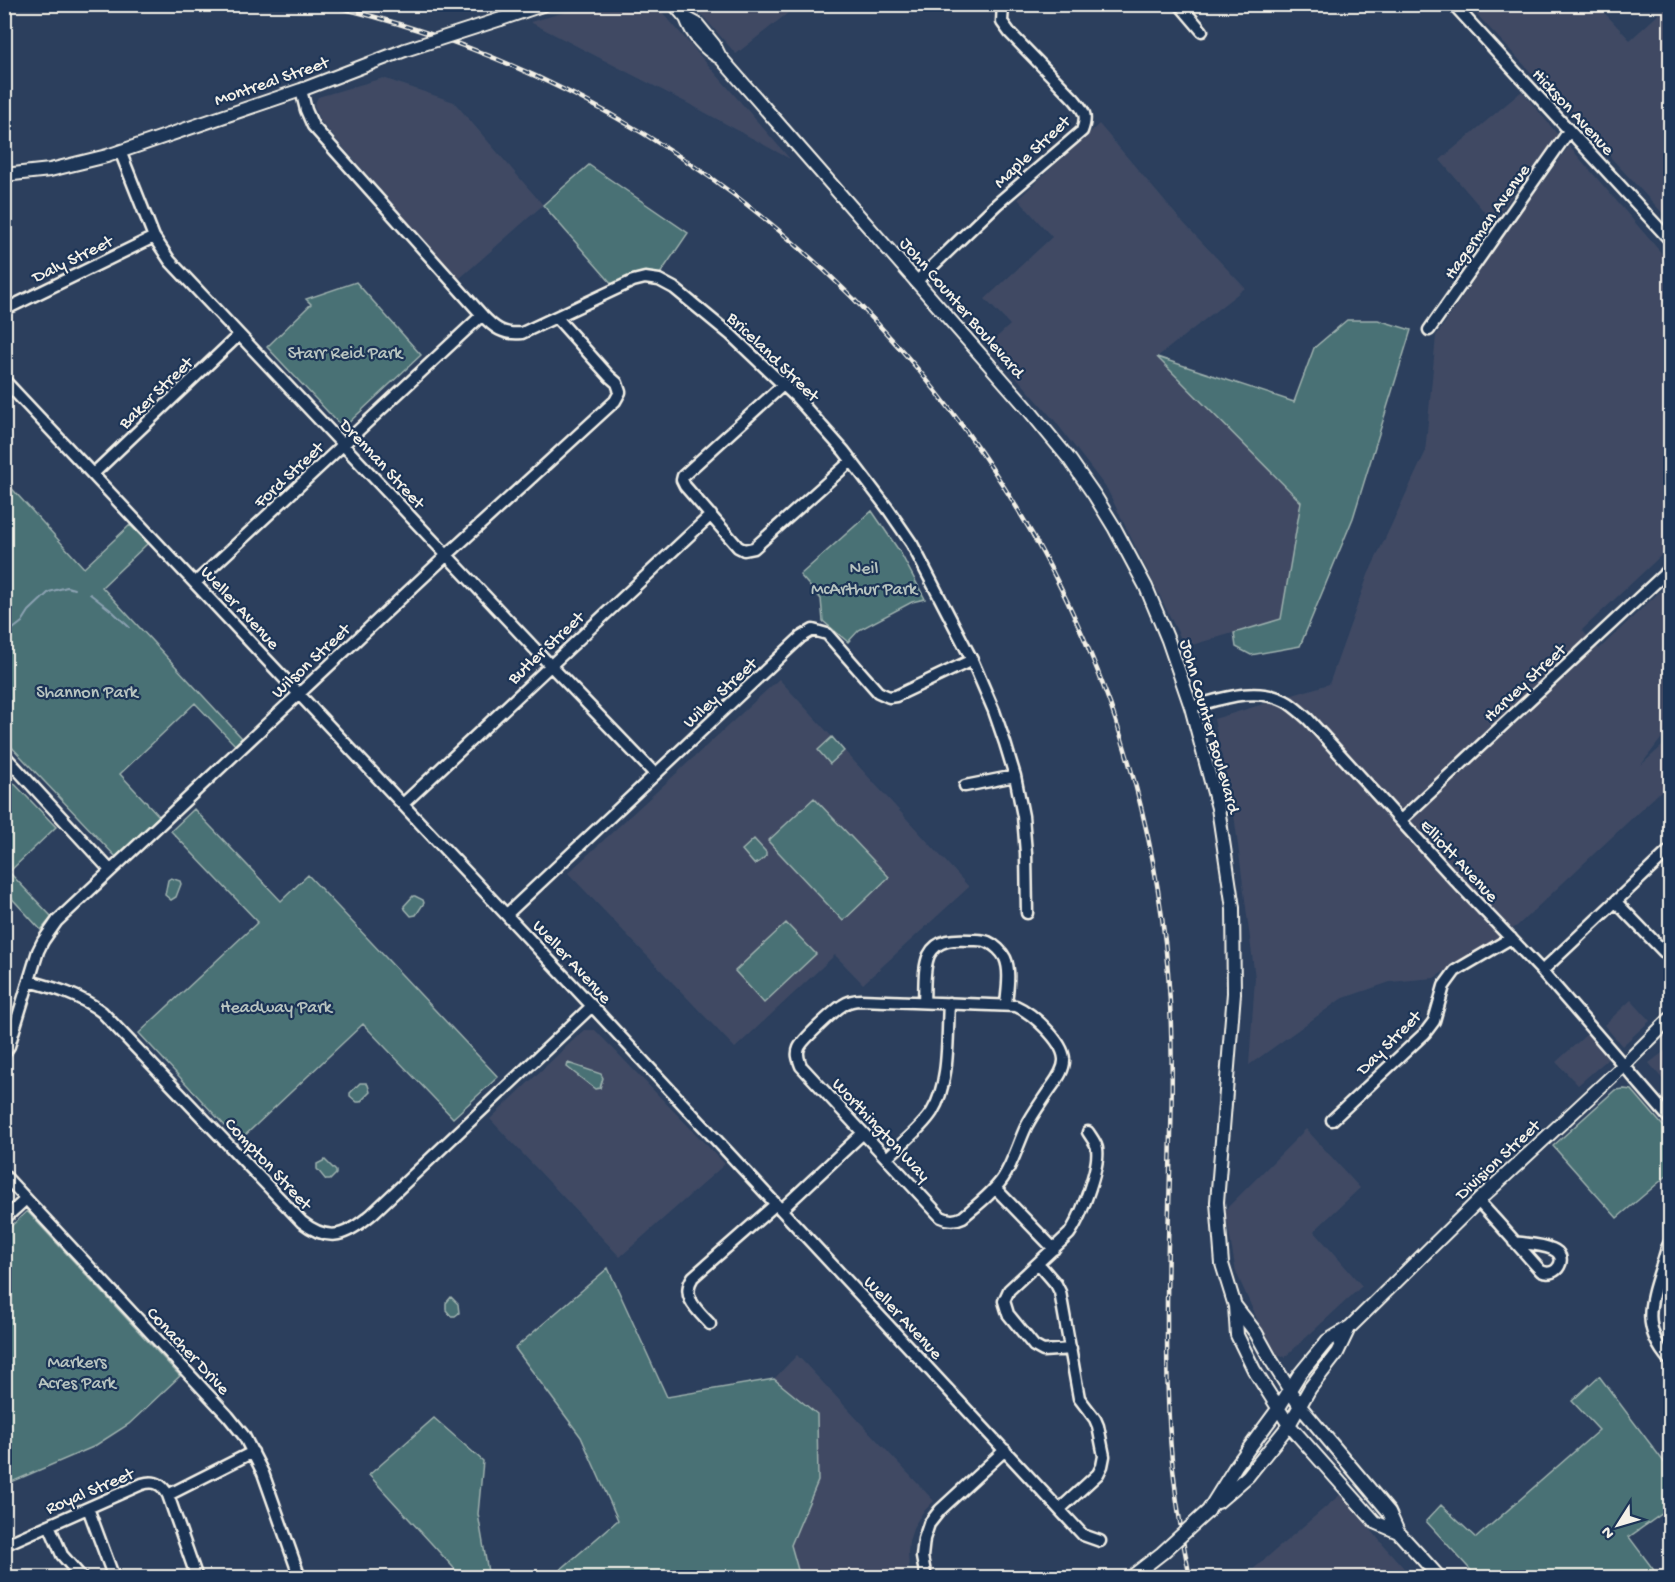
<svg xmlns="http://www.w3.org/2000/svg" width="1675" height="1582" font-family="'Gochi Hand',sans-serif">
<rect width="100%" height="100%" fill="#2c3f5d"/>
<filter id="ink" filterUnits="userSpaceOnUse"><feTurbulence type="fractalNoise" baseFrequency=".0167" numOctaves="2"/><feDisplacementMap in="SourceGraphic" scale="12" xChannelSelector="R" yChannelSelector="G"/><feConvolveMatrix kernelMatrix="1 2 1 2 8 2 1 2 1" color-interpolation-filters="sRGB"/></filter>
<g filter="url(#ink)">
<path fill="#3f4a64" d="M591,5H656L790,159L693,106L530,22Z
M693,5H798L736,54Z
M1468,5H1597L1630,40L1669,5H1670V221Z
M383,78L454,102L543,205L459,279L320,121L314,105L318,97Z
M1522,91L1558,135L1493,222L1440,160Z
M1099,124L1178,217L1245,288L1157,357L1301,502L1281,619L1185,647L1107,489L1055,421L988,345L1010,325L985,299L1052,237L1018,199Z
M1569,146L1670,263V547L1582,630L1599,649L1670,582V727L1641,765L1670,739V801L1661,791L1517,926L1434,978L1390,982L1341,999L1249,1065L1255,978L1234,814L1214,719L1329,684L1368,575L1425,453L1436,336L1504,235Z
M779,679L969,887L863,984L835,955L735,1048L568,873Z
M1631,1000L1650,1021L1622,1046L1604,1025Z
M584,1030H595L725,1164L620,1257L490,1119Z
M1587,1034L1608,1059L1578,1085L1556,1062Z
M1670,1047V1088L1649,1063Z
M1306,1129L1360,1188L1314,1231L1362,1286L1285,1357L1275,1355L1266,1339L1236,1272L1225,1210Z
M797,1355L934,1501L923,1512L914,1526L909,1541L908,1553L909,1567L898,1577H800L791,1545L818,1481L774,1379Z
M1342,1493L1384,1546L1412,1577L1243,1578Z"/>
<path fill="#497175" stroke="#9eb1ae" stroke-width="1.5" d="M589,165L688,233L660,274C642,271 629,277 613,285L543,205Z
M356,282L421,355L343,428L267,347L311,304L306,299Z
M1347,320H1378L1411,330L1353,518L1300,646L1251,655L1236,647L1234,633L1281,619L1301,502L1157,357L1294,402L1314,348Z
M5,481L84,568L130,525L148,543L102,587L242,738L235,745L195,703L120,774L159,816L116,857L5,740Z
M872,511L900,552L925,599L912,602L859,630L848,642L823,621L821,599L800,575Z
M832,737L844,751L830,764L818,750Z
M5,774L56,827L9,872L52,917L41,930L5,891Z
M814,798L889,877L843,921L768,841Z
M194,809L281,901L308,875L498,1077L453,1118L363,1024L239,1141L139,1033L258,922L171,831Z
M754,839L766,852V856L759,862L754,864L742,850Z
M171,878L180,881L181,884L176,897L171,900L165,895L168,880Z
M413,896H415L423,900L424,903L416,915L411,916L405,909L404,906Z
M786,923L816,954L764,1003L735,971Z
M568,1063L601,1074L603,1078L600,1088L595,1089L567,1067Z
M360,1083H366L368,1085L370,1092L360,1102H357L350,1096V1093Z
M1624,1089L1632,1090L1670,1134V1173L1617,1218L1553,1146L1615,1090Z
M325,1160L336,1171V1174L330,1180H326L317,1169V1164Z
M27,1211L180,1376L129,1424L93,1447L7,1484L4,1482L5,1232Z
M608,1268L667,1397L774,1379L817,1414L818,1481L791,1545L800,1577H552L618,1520L581,1437L515,1348Z
M451,1297L458,1304L459,1313L455,1316H451L446,1310V1303Z
M1599,1376L1670,1470V1508L1629,1537L1659,1577H1477L1426,1521L1441,1505L1476,1538L1599,1430L1572,1401Z
M434,1418L483,1461L478,1514L488,1572L504,1577H462L369,1475Z"/>
<g fill="none" stroke-linecap="round" stroke-linejoin="round">
<path stroke="#8ca2b2" stroke-width="2" d="M90,594L113,612L129,627
M4,636L22,622L29,611L49,592L67,587L74,589"/>
<defs>
<path id="minor" d="M1179,4L1202,31
M1453,4L1670,240
M301,90L306,110L313,126L482,315C494,328 503,335 522,333L633,281L645,278L659,280L674,288L731,335L796,397L844,451L888,509L912,544L972,660L994,711L1005,743L1015,776L1023,816L1026,853L1027,913
M120,151L154,237L170,261L550,665L655,774
M916,282L997,204L1082,131C1088,115 1084,111 1074,99L1010,33L1002,22L1003,4
M4,310L154,237
M1429,330L1569,131
M4,380L592,1006L1083,1535L1100,1541
M784,384L683,476L682,480L685,486L738,547L744,550L754,548L851,461
M93,474L239,335
M195,583L482,315
M1191,707C1221,699 1255,686 1285,701C1293,705 1301,713 1308,719L1452,877L1542,971L1670,1119
M4,755L110,870
M965,786L1015,776
M403,804L711,515
M1401,820L1670,569
M1616,902L1670,958
M507,914L801,637L813,630L827,634L878,692L889,697L896,696L972,660
M1542,971L1670,850
M29,981C55,988 80,995 102,1012L302,1222C330,1244 347,1235 372,1214L592,1006
M861,1000L1016,1006C1032,1013 1063,1041 1064,1059C1065,1071 1054,1083 1048,1092C1040,1104 1032,1115 1026,1127C1018,1144 1013,1163 1003,1178C993,1193 977,1205 963,1217C955,1221 949,1221 941,1217L801,1066C799,1060 796,1055 799,1048C802,1040 835,1010 843,1005C849,1001 854,1000 861,1000Z
M924,1002C925,988 923,968 929,955C937,939 954,939 970,940C976,940 982,939 988,942C995,945 1002,952 1005,958C1011,971 1007,991 1006,1005
M4,1054L9,1046L38,951L43,941L57,921L447,555L615,401L620,392L617,383L609,376L557,318
M1332,1120L1425,1033L1434,1021L1444,986L1455,971L1511,938
M887,1158C902,1143 921,1129 932,1112C950,1083 947,1036 949,1003
M4,1175L228,1416L244,1436L263,1473L300,1578
M995,1188L1054,1249
M1478,1201C1500,1224 1520,1248 1541,1271C1557,1279 1570,1256 1552,1249C1541,1244 1526,1244 1514,1242
M782,1209L863,1133
M4,1219L26,1199
M1670,1242L1667,1248C1655,1293 1635,1322 1670,1361
M1038,1263L1056,1284L1060,1292L1079,1398L1095,1419L1098,1426L1104,1456L1102,1466L1098,1474L1060,1509
M710,1324C697,1310 680,1296 693,1277L776,1204
M1071,1349L1043,1351L1034,1346L1008,1314L1004,1301L1009,1290L1069,1234C1080,1219 1100,1167 1097,1149C1097,1144 1091,1137 1088,1132
M168,1495L253,1452
M88,1508L114,1578
M49,1525L62,1555L82,1578
M4,1545L142,1484C155,1480 162,1484 168,1495L197,1578
M926,1578L922,1557L924,1539L929,1524L940,1510L1005,1450"/>
<path id="major" d="M674,4L686,18L697,24L714,45L720,57L1028,409L1070,460L1095,496L1114,527L1146,587L1168,640L1191,707L1218,808L1233,908L1234,993L1217,1202L1222,1264L1235,1306L1237,1335L1254,1370L1289,1425L1375,1522L1398,1532
M686,18C692,34 704,49 719,57
M501,19L545,4
M4,175L50,170L107,156L301,90L405,50
M1236,1307L1256,1333L1271,1360L1299,1405L1389,1512L1398,1532L1440,1578
M1218,1502L1248,1476L1289,1425L1310,1388L1337,1353L1349,1328
M1208,1511L1236,1466L1278,1409L1299,1375L1327,1341L1350,1327L1478,1201L1624,1065L1670,1019"/>
</defs>
<use href="#minor" stroke="#f4f1e8" stroke-width="15"/>
<use href="#major" stroke="#f4f1e8" stroke-width="16"/>
<use href="#minor" stroke="#1d3557" stroke-width="10"/>
<use href="#major" stroke="#1d3557" stroke-width="12"/>
<defs>
<path id="rail" d="M324,4C781,108 1129,504 1168,972C1177,1085 1167,1198 1167,1310C1167,1360 1167,1410 1172,1460C1176,1499 1182,1539 1190,1578"/>
</defs>
<use href="#rail" stroke="#f4f1e8" stroke-width="4.5"/>
<use href="#rail" stroke="#1d3557" stroke-width="2" stroke-dasharray="7" stroke-linecap="butt"/>
<defs>
<path id="major-bridge" d="M405,50L501,19
M1130,1578L1162,1553L1208,1511"/>
</defs>
<use href="#major-bridge" stroke="#f4f1e8" stroke-width="16" stroke-linecap="butt"/>
<use href="#major-bridge" stroke="#1d3557" stroke-width="12"/>
</g>
</g>
<g text-anchor="middle" stroke-width="4.5" stroke-linejoin="round" paint-order="stroke">
<g font-size="18" fill="#f4f1e8" stroke="#1d3557">
<text transform="translate(271 80) rotate(-19)" y="6">Montreal Street</text>
<text transform="translate(1574 111) rotate(47)" y="6">Hickson Avenue</text>
<text transform="translate(1031 151) rotate(-43)" y="6">Maple Street</text>
<text transform="translate(1486 221) rotate(-55)" y="6">Hagerman Avenue</text>
<text transform="translate(72 258) rotate(-26)" y="6">Daly Street</text>
<text transform="translate(963 307) rotate(49)" y="6">John Counter Boulevard</text>
<text transform="translate(774 356) rotate(44)" y="6">Briceland Street</text>
<text transform="translate(155 392) rotate(-44)" y="6">Baker Street</text>
<text transform="translate(383 463) rotate(47)" y="6">Drennan Street</text>
<text transform="translate(288 474) rotate(-43)" y="6">Ford Street</text>
<text transform="translate(241 607) rotate(47)" y="6">Weller Avenue</text>
<text transform="translate(545 647) rotate(-43)" y="6">Butler Street</text>
<text transform="translate(310 660) rotate(-43)" y="6">Wilson Street</text>
<text transform="translate(1524 682) rotate(-43)" y="6">Harvey Street</text>
<text transform="translate(719 692) rotate(-43)" y="6">Wiley Street</text>
<text transform="translate(1211 726) rotate(74)" y="6">John Counter Boulevard</text>
<text transform="translate(1460 860) rotate(47)" y="6">Elliott Avenue</text>
<text transform="translate(573 961) rotate(47)" y="6">Weller Avenue</text>
<text transform="translate(1388 1042) rotate(-45)" y="6">Day Street</text>
<text transform="translate(882 1129) rotate(47)" y="6">Worthington Way</text>
<text transform="translate(1497 1159) rotate(-43)" y="6">Division Street</text>
<text transform="translate(269 1163) rotate(47)" y="6">Compton Street</text>
<text transform="translate(904 1317) rotate(47)" y="6">Weller Avenue</text>
<text transform="translate(189 1350) rotate(47)" y="6">Conacher Drive</text>
<text transform="translate(89 1490) rotate(-23)" y="6">Royal Street</text>
</g>
<g font-size="18" fill="#b8c4c0" stroke="#1d3557">
<text x="345" y="358">Starr Reid Park</text>
<text x="864" y="573">Neil<tspan x="864" dy="21">McArthur Park</tspan></text>
<text x="87" y="697">Shannon Park</text>
<text x="276" y="1012">Headway Park</text>
<text x="77" y="1367">Markers<tspan x="77" dy="21">Acres Park</tspan></text>
</g>
</g>
<rect width="1675" height="1582" fill="none" stroke="#1d3557" stroke-width="24"/>
<rect x="12" y="12" width="1651" height="1558" fill="none" stroke="#f4f1e8" stroke-width="2" filter="url(#ink)"/>
<g transform="translate(1618 1525) rotate(233)" stroke="#1d3557" stroke-width="4.5" paint-order="stroke">
<path d="M0-4.5L10 22L0 15L-10 22Z" fill="#f4f1e8"/>
<text y="-9" font-size="16" font-weight="bold" text-anchor="middle" fill="#f4f1e8">N</text>
</g>
</svg>
